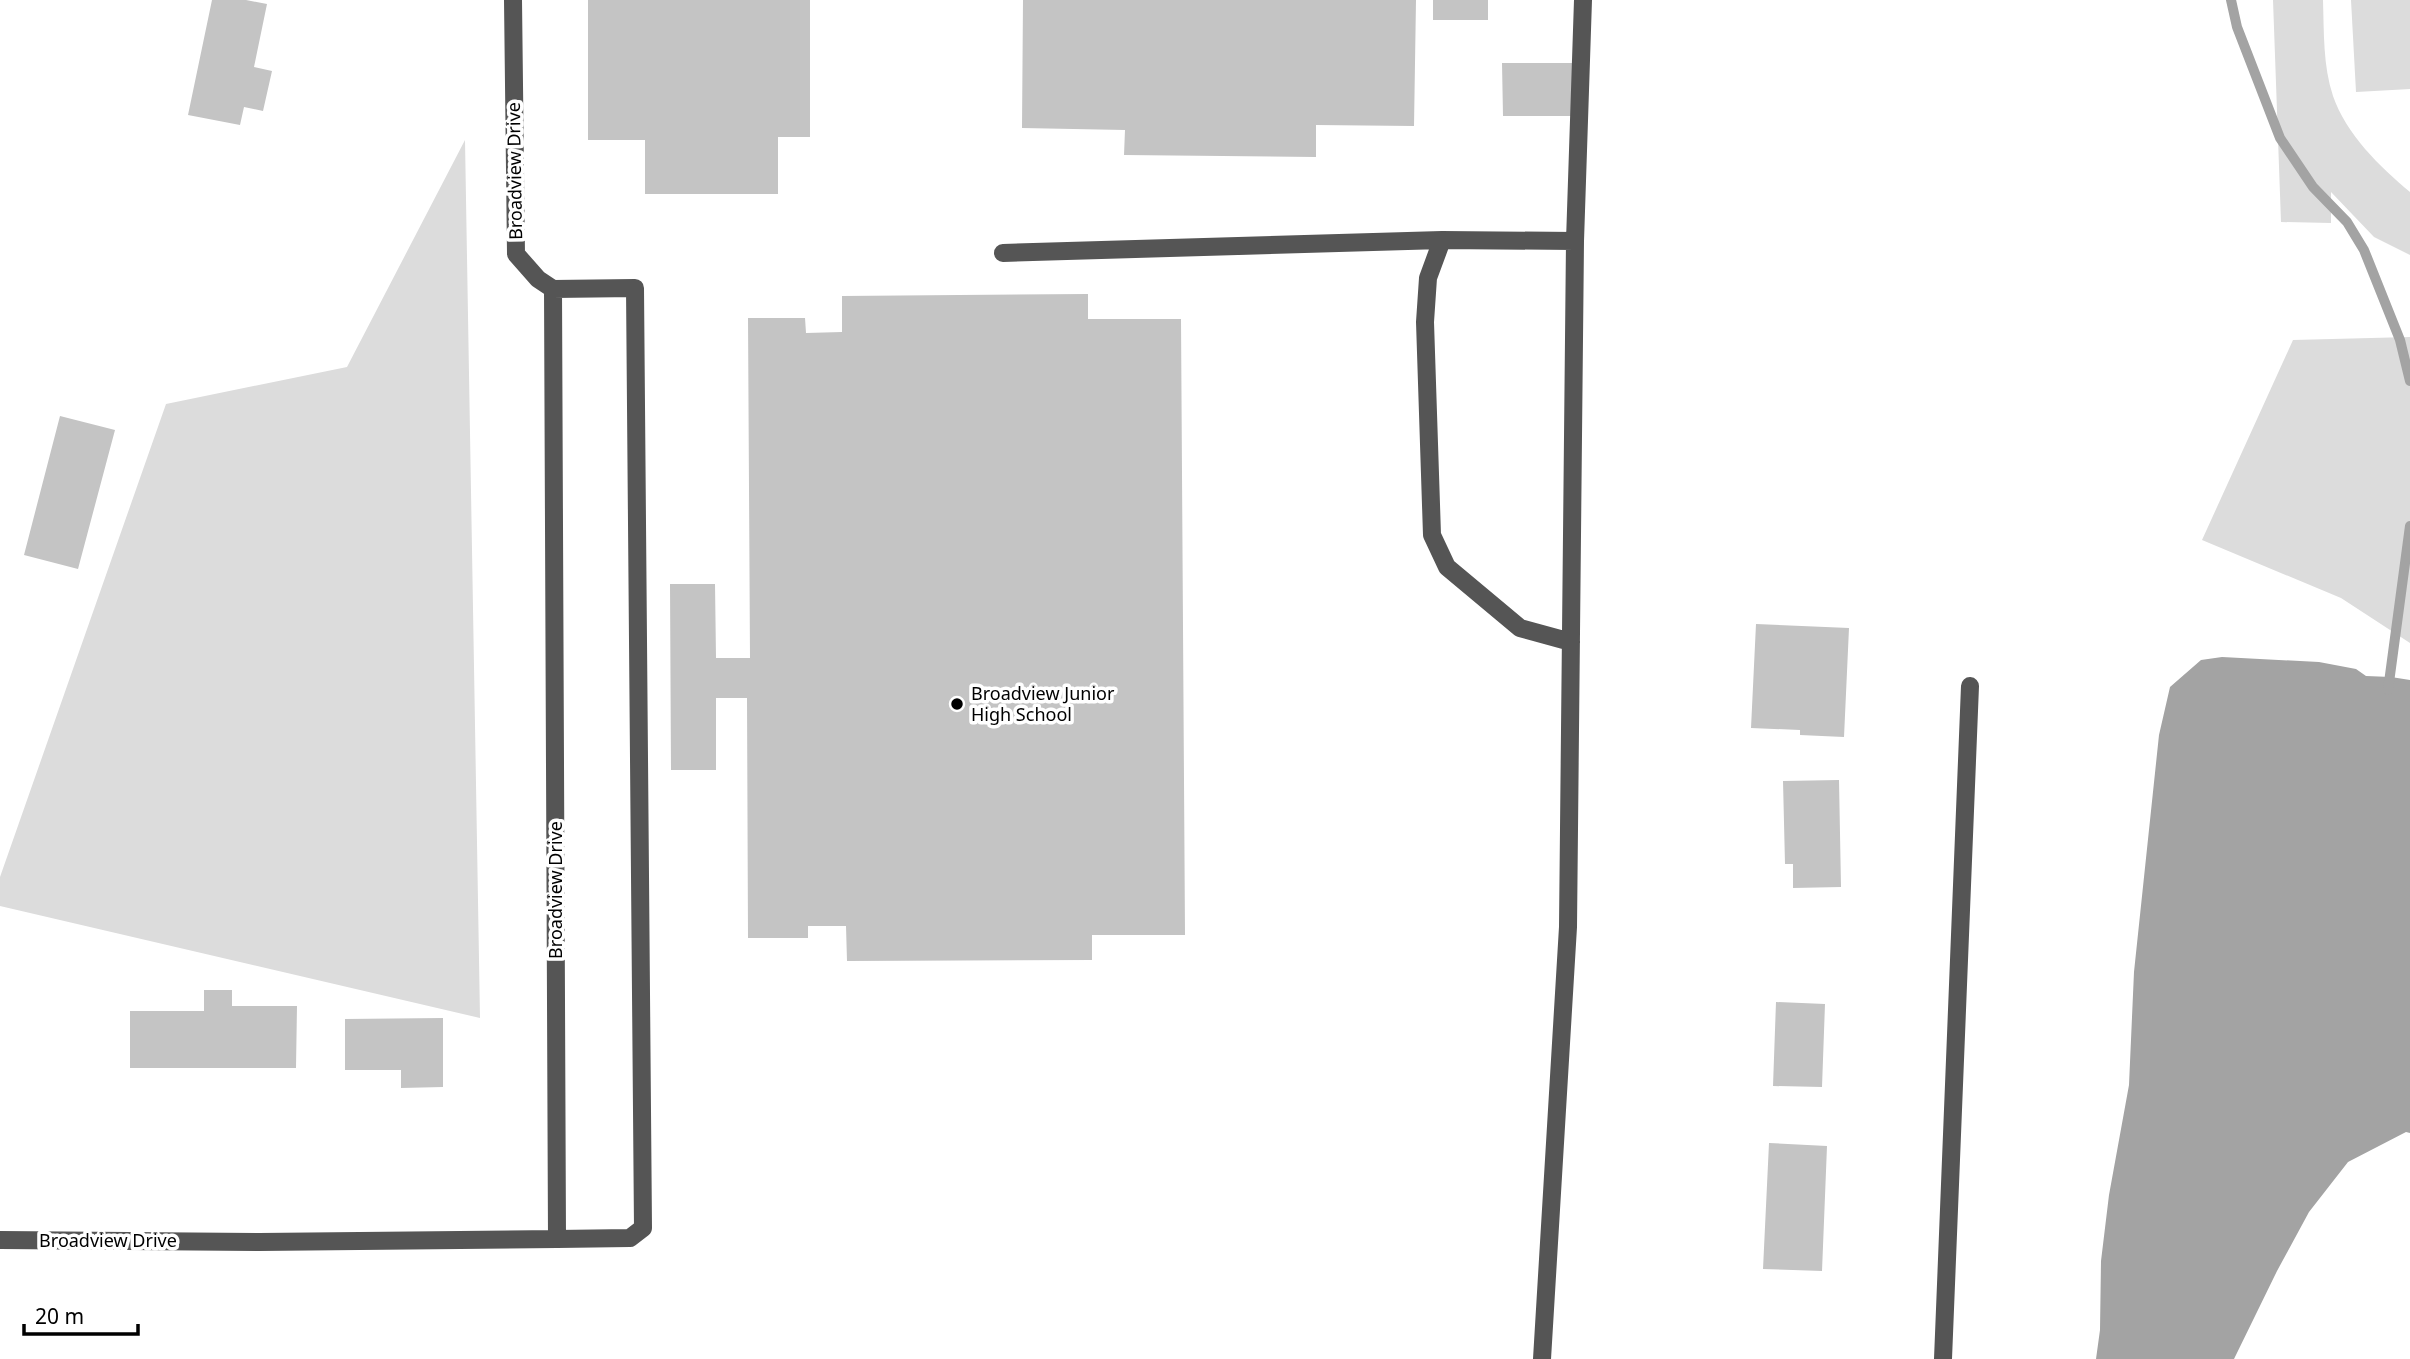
<svg xmlns="http://www.w3.org/2000/svg" width="2410" height="1359" font-family="'Noto Sans',sans-serif">
<rect width="100%" height="100%" fill="#fff"/>
<path fill="#dcdcdc" d="M2273,0H2323C2324,32 2323,66 2333,96C2346,134 2380,167 2410,192V255L2374,237L2331,192V223L2281,222Z
M2351,0H2410V89L2356,92Z
M465,140L480,1018L0,906V877L166,404L347,367Z
M2410,337V643L2341,598L2202,540L2293,340Z"/>
<path fill="#a3a3a3" d="M2222,657L2319,662L2356,669L2366,676L2391,677L2410,680V1133L2406,1132L2348,1162L2309,1212L2277,1271L2234,1359H2096L2100,1330L2101,1261L2109,1195L2129,1085L2134,972L2159,735L2170,687L2201,660Z"/>
<g fill="none" stroke-linecap="round" stroke-linejoin="round">
<path stroke="#a3a3a3" stroke-width="10" d="M2231,0L2237,27L2280,138L2313,187L2347,222L2364,250L2400,340L2410,381
M2388,690L2410,526"/>
</g>
<path fill="#c4c4c4" d="M212,0H246L267,4L254,67L272,71L263,111L244,107L240,125L188,115Z
M588,0H810V137H778V194H645V140H588Z
M1023,0H1416L1414,126L1316,125V157L1124,155L1125,130L1022,128Z
M1433,0H1488V20H1433Z
M1502,63H1574V116H1503Z
M1088,294V319H1181L1185,935H1092V960L847,961L846,926H808V938H748L747,698H716V770H671L670,584H715L716,658H750L748,318H805L806,333L842,332V296Z
M60,416L115,430L78,569L24,555Z
M1756,624L1849,628L1844,737L1800,735V730L1751,728Z
M1839,780L1841,887L1793,888V864H1785L1783,781Z
M204,990H232V1006H297L296,1068H130V1011H204Z
M1776,1002L1825,1004L1822,1087L1773,1086Z
M443,1018V1087L401,1088V1070H345V1019Z
M1769,1143L1827,1146L1822,1271L1763,1269Z"/>
<g fill="none" stroke-linecap="round" stroke-linejoin="round">
<path stroke="#555" stroke-width="18" d="M1442,240L1428,278L1425,322L1432,535L1447,567L1520,628L1571,642
M1003,253L1442,240L1575,241
M553,289L635,288L643,1228L630,1238L557,1239
M0,1240L259,1242L557,1239L553,289L538,279L516,254L513,0
M1542,1359L1568,927L1575,241L1583,0
M1943,1359L1970,686"/>
</g>
<circle fill="#000" stroke="#fff" stroke-width="2.5" cx="957" cy="704" r="7"/>
<g text-anchor="middle" stroke-width="7" stroke-linejoin="round" paint-order="stroke">
<g font-size="18" fill="#000" stroke="#fff">
<text transform="translate(515 171) rotate(-91)" y="6">Broadview Drive</text>
<text transform="translate(556 890) rotate(-90)" y="6">Broadview Drive</text>
<text x="108" y="1247">Broadview Drive</text>
</g>
<g font-size="18" fill="#000" stroke="#fff" text-anchor="start">
<text x="971" y="700">Broadview Junior<tspan x="971" dy="21">High School</tspan></text>
</g>
</g>
<path d="M24 1324v10h114v-10" fill="none" stroke="#000000" stroke-width="3.5"/>
<text x="35" y="1324" font-size="21" fill="#000000" stroke="#ffffff" stroke-width="5" paint-order="stroke">20 m</text>
</svg>
